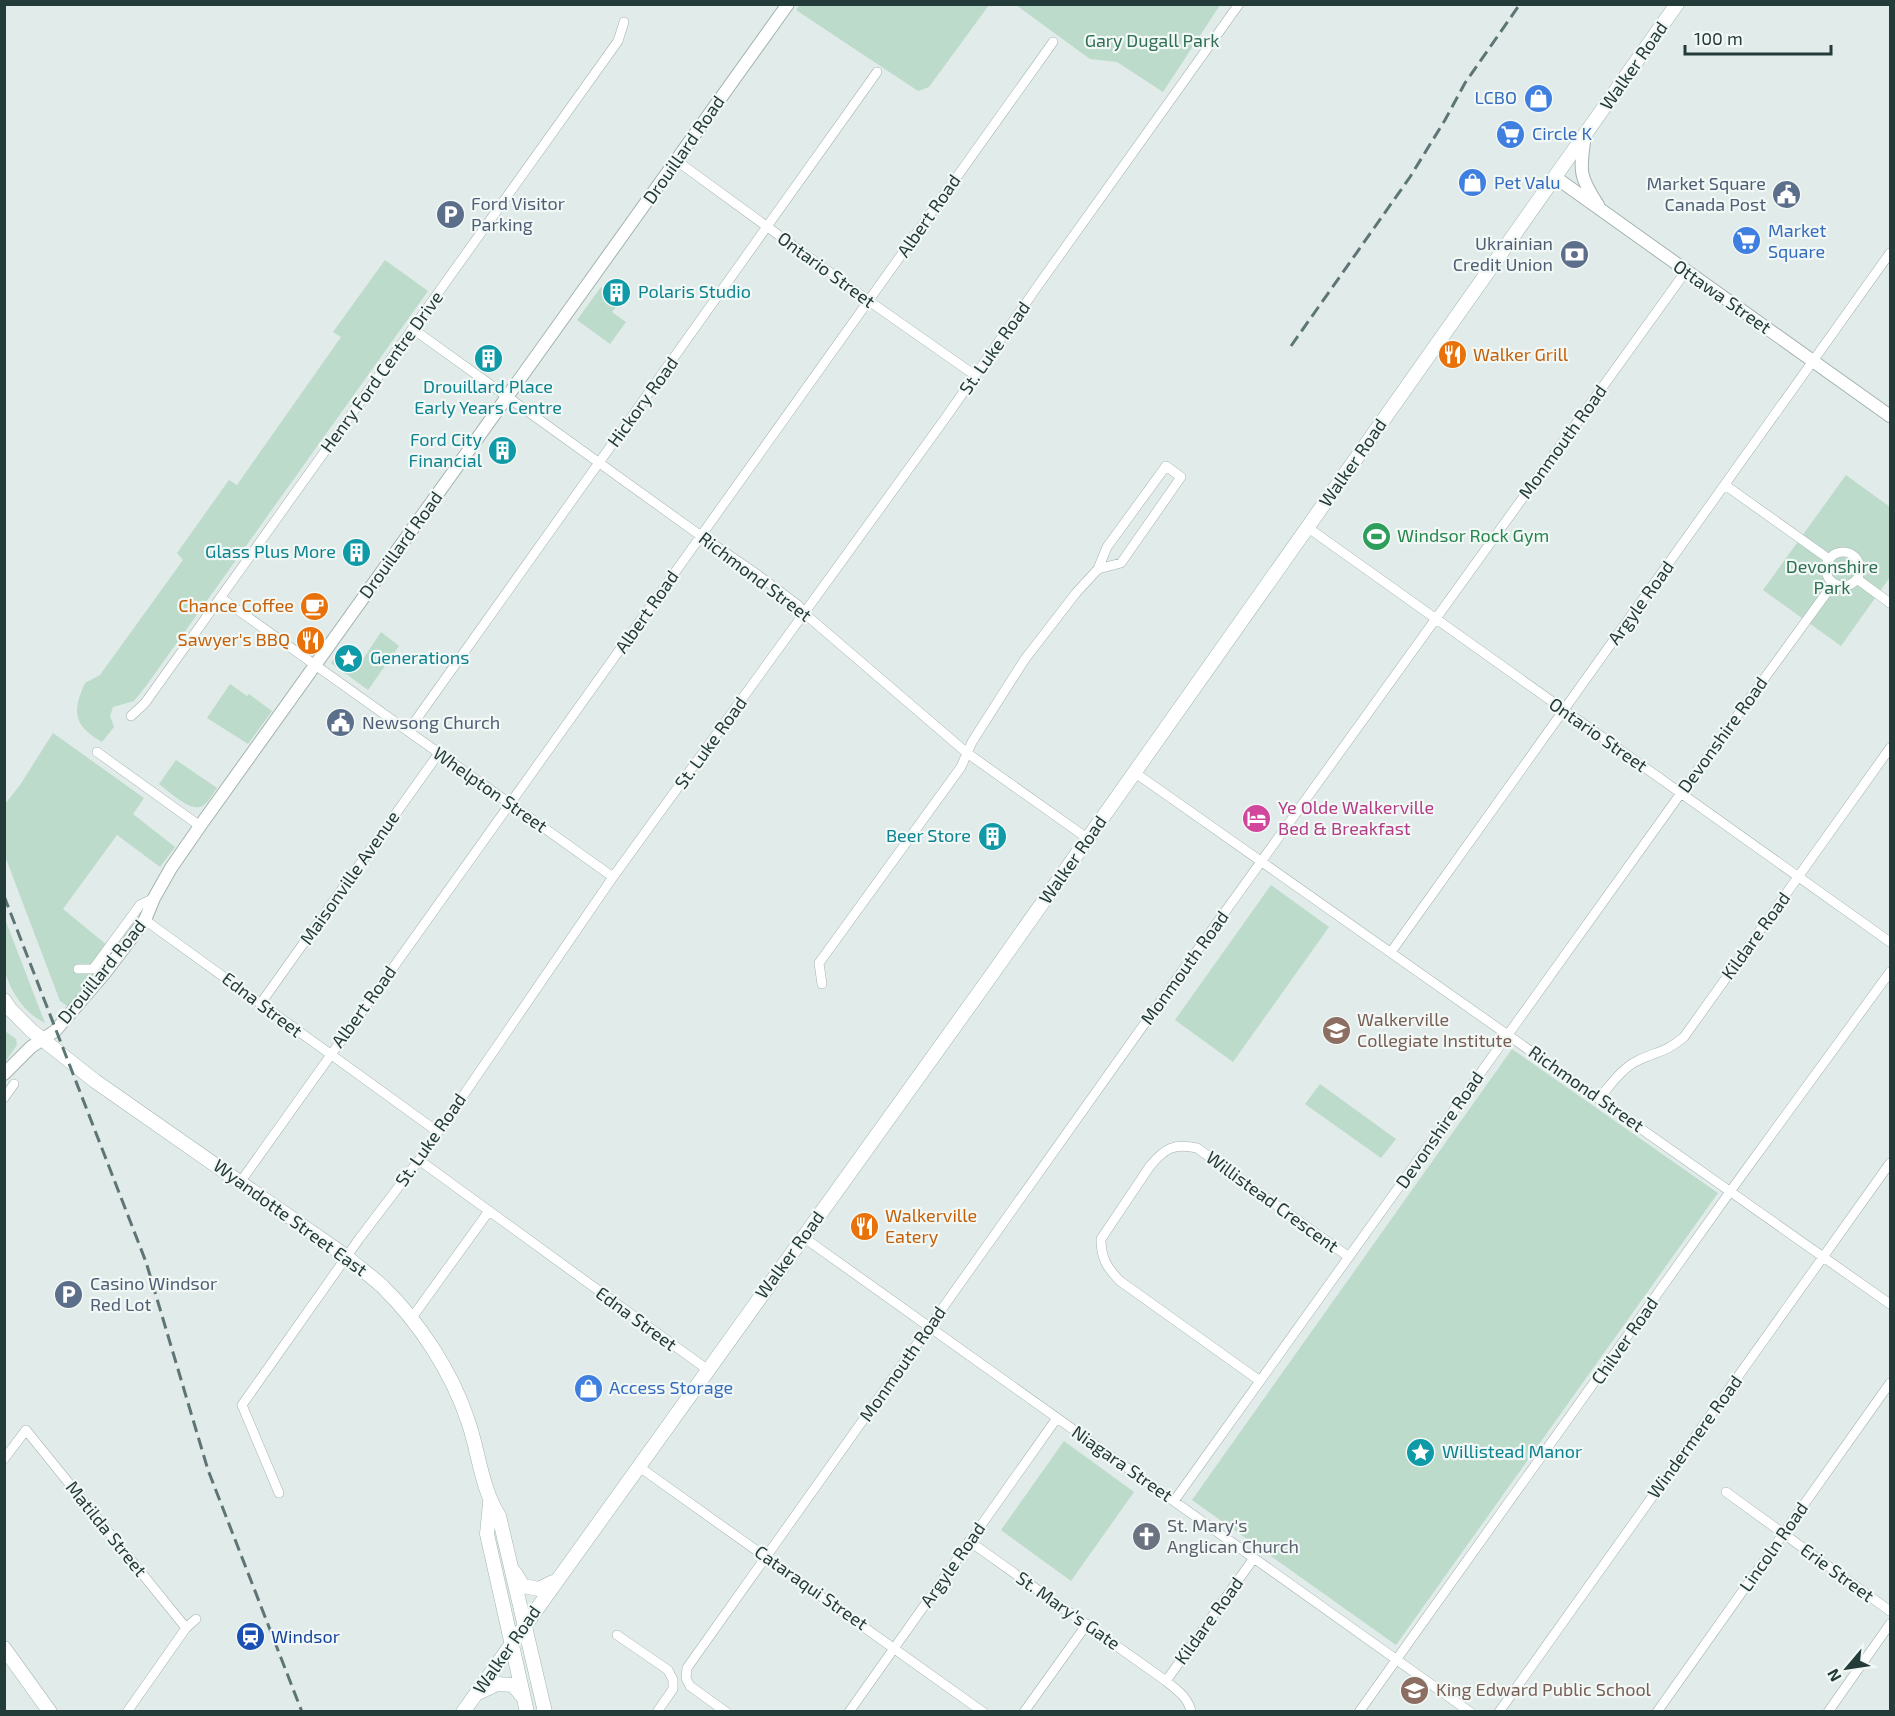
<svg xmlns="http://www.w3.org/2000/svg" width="1895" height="1716" font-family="'Exo 2',sans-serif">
<rect width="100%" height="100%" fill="#e1ebe9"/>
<path fill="#bcdbcb" d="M800,5L989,4V5L929,87L918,91L796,10Z
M1016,5H1220L1163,92L1117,62L1090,59Z
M385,260L428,291L146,686L134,701L113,707L110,716L114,727L102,742C73,725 72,712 85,683L100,675L183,560L177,553L229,480L237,485L341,337L333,332Z
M601,287L621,301L612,312L626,322L610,344L577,320Z
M1846,475L1890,507V577L1841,646L1763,590Z
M381,632L399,646L368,690L331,663L343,646L363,659Z
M230,684L247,696L249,694L272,711L248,744L207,718Z
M53,733L144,798L133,814L175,847L160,867L117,835L63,909L113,950L69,1007L60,1001L5,856V804L20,785Z
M176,760L217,788C213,793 210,800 205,804C193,816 169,791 159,784Z
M1271,885L1329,927L1233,1062L1175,1020Z
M4,919H5L45,1023C24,1013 8,989 4,966C4,963 5,960 6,957C6,945 4,931 4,919Z
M5,1031L16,1039L17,1045L5,1062Z
M1512,1049L1718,1193L1396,1645L1192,1500Z
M1320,1084L1396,1139L1381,1158L1305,1104Z
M1064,1441L1134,1492L1071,1581L1001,1530Z"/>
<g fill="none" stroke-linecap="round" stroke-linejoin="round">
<defs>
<path id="minor" d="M677,161L869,301L976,376
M413,329L701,536L758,575L798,605L805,614L967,753L1087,838
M1725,485L1829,559
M1307,527L1890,942
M1826 569a17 17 0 1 1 34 0a17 17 0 1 1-34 0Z
M1857,579L1890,603
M221,598L613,877
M131,716L145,703L618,41L624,22
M408,731L877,72
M97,752L200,826
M1134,772L1890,1304
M145,920L438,1132
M1391,952L1890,253
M78,969H93L140,905L154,898
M822,984L819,963L961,767L972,742L1025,659L1076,593L1098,569L1107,547L1166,466L1181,477L1121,563L1098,569
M261,1003L439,753
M4,1098L14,1084
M1599,1098C1610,1086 1622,1068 1637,1061C1657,1051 1665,1053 1684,1037L1890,748
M419,1160L708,1370
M241,1181L1053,42
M803,1237L1470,1712
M411,1319L489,1211
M1260,1381L1120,1281C1107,1268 1101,1258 1101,1239L1150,1166C1165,1148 1174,1143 1197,1148L1349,1257
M4,1459L26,1430L186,1628
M638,1466L983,1712
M1726,1492L1890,1611
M279,1493L242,1405L359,1239L419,1160L613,877L944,420L1037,287L1239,4
M1174,1501L1681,793L1833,584
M969,1541L1166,1681C1176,1689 1189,1698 1191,1712
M617,1635L668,1670L673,1680V1689L657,1712
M1166,1681L1254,1558
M127,1712L186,1628L196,1619
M726,1712L690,1686L686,1678L687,1668L1150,1016L1686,271
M849,1712L1057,1418
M1024,1712L1087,1624
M1359,1712L1742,1175L1890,972
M1499,1712L1890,1163
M1657,1712L1890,1383
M1828,1712L1890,1624"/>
<path id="tertiary" d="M1585,135C1580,170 1578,175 1598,205
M1555,177L1890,416
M4,1074L31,1047L55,1031L104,974L145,920L154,898L171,868L200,826L788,4"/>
<path id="secondary" d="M4,1000L10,1009L32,1031L95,1081L347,1257C358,1267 371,1276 382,1286C419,1322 452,1372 468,1421C479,1452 481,1488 499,1516L545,1712
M490,1503L487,1534L527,1712
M515,1573L523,1586L539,1589L553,1582
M4,1648L50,1712
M476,1694L497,1684L513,1685L523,1697
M463,1712L988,980L1677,4"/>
</defs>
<use href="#minor" stroke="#a4b3b1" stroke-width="10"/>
<use href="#tertiary" stroke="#a4b3b1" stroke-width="14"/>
<use href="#secondary" stroke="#a1b6b3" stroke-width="15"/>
<use href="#minor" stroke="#fff" stroke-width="9"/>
<use href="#tertiary" stroke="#fff" stroke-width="12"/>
<use href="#secondary" stroke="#fff" stroke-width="14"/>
<path stroke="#5d7675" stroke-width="3" stroke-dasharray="12 6" stroke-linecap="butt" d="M1291,346L1410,177L1445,120L1465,83L1520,4
M4,896L146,1262L208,1470L302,1712"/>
</g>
<defs>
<symbol id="shop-disc" viewBox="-11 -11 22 22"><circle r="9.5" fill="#3f7fe0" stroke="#f2f8f6"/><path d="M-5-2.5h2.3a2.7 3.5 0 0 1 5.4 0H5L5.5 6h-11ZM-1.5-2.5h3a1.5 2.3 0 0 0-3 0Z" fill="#fff"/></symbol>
<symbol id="supermarket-disc" viewBox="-11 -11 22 22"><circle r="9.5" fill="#3f7fe0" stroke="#f2f8f6"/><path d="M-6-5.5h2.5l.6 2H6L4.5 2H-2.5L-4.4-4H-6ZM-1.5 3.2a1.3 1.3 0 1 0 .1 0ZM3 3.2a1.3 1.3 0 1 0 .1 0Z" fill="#fff"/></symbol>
<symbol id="civic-disc" viewBox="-11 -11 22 22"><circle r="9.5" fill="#5c6f8a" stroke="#f2f8f6"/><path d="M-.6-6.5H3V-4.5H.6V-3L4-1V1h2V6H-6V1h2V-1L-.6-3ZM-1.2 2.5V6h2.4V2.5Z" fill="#fff"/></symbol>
<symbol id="parking-disc" viewBox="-11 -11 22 22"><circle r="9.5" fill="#5c6f8a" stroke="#f2f8f6"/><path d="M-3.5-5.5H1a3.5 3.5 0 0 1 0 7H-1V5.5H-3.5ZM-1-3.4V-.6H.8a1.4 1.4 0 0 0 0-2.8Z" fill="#fff"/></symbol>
<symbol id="bank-disc" viewBox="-11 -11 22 22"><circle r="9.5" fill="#5c6f8a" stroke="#f2f8f6"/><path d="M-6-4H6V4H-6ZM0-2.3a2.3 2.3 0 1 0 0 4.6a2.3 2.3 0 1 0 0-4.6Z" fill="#fff"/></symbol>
<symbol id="building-disc" viewBox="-11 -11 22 22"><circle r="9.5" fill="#0f9aa8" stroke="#f2f8f6"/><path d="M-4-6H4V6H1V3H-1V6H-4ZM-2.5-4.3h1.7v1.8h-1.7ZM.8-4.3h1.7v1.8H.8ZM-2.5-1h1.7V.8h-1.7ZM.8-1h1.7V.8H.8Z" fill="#fff"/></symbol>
<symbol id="restaurant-disc" viewBox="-11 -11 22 22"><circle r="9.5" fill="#e8710a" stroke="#f2f8f6"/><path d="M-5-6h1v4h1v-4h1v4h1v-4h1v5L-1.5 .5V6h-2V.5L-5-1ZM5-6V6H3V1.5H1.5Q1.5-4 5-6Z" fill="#fff"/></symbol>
<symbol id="stadium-disc" viewBox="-11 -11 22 22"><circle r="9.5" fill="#2e9e5b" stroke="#f2f8f6"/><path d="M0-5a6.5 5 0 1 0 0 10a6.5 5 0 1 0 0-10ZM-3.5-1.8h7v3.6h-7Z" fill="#fff"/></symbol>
<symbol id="cafe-disc" viewBox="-11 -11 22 22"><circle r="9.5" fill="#e8710a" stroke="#f2f8f6"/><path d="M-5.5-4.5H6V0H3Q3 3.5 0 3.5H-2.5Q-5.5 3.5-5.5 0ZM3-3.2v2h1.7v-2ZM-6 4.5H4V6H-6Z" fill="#fff"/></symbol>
<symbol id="sight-disc" viewBox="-11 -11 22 22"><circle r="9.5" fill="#0f9aa8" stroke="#f2f8f6"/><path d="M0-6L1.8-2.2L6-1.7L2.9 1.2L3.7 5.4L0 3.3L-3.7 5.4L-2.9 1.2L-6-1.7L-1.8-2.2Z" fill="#fff"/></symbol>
<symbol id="hotel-disc" viewBox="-11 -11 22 22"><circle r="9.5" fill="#d1479c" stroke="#f2f8f6"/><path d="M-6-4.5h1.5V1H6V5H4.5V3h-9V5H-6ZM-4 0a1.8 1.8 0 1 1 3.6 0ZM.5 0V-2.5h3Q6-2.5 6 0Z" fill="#fff"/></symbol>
<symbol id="school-disc" viewBox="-11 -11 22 22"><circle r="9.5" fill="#8d6e63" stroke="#f2f8f6"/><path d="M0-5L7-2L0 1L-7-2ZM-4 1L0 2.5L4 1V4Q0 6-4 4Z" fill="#fff"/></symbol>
<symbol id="church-disc" viewBox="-11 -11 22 22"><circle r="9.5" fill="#6b7280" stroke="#f2f8f6"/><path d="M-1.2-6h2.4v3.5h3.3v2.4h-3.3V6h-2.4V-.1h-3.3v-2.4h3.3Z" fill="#fff"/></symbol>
<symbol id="station-disc" viewBox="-11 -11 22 22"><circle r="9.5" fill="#1a4fb4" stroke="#f2f8f6"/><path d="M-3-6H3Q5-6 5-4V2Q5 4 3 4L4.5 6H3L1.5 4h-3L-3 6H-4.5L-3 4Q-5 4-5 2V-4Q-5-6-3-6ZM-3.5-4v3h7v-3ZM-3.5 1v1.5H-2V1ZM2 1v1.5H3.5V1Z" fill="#fff"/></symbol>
</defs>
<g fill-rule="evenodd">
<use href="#shop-disc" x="1522" y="82" width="33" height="33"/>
<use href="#supermarket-disc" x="1494" y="118" width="33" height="33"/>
<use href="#shop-disc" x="1456" y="166" width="33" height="33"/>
<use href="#civic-disc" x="1770" y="178" width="33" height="33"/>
<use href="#parking-disc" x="434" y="198" width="33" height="33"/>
<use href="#supermarket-disc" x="1730" y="224" width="33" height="33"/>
<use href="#bank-disc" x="1558" y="238" width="33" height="33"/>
<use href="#building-disc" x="600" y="276" width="33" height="33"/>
<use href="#restaurant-disc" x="1436" y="338" width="33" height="33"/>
<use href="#building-disc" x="472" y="342" width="33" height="33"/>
<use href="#building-disc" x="486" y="434" width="33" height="33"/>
<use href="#stadium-disc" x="1360" y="520" width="33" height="33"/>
<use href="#building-disc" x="340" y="536" width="33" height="33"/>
<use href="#cafe-disc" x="298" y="590" width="33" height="33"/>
<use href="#restaurant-disc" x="294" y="624" width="33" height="33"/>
<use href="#sight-disc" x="332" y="642" width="33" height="33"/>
<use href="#civic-disc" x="324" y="706" width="33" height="33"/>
<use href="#hotel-disc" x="1240" y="802" width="33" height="33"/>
<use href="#building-disc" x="976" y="820" width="33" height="33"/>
<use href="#school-disc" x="1320" y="1014" width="33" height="33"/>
<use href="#restaurant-disc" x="848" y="1210" width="33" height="33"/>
<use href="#parking-disc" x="52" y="1278" width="33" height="33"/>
<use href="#shop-disc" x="572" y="1372" width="33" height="33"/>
<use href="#sight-disc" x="1404" y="1436" width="33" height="33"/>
<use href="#church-disc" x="1130" y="1520" width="33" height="33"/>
<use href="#station-disc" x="234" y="1620" width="33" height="33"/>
<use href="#school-disc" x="1398" y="1674" width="33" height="33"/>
</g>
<g text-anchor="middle" stroke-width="4.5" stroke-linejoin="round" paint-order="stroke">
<g font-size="18" fill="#306f56" stroke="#f2f8f6">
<text x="1152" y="47">Gary Dugall Park</text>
<text x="1832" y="573">Devonshire<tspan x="1832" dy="21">Park</tspan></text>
</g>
<g font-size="18" fill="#233b39" stroke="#f2f8f6">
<text transform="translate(1634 66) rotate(-55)" y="6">Walker Road</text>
<text transform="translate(684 150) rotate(-55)" y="6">Drouillard Road</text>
<text transform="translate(929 216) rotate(-55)" y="6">Albert Road</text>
<text transform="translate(826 270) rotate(36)" y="6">Ontario Street</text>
<text transform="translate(1722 297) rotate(35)" y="6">Ottawa Street</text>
<text transform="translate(995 348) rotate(-55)" y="6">St. Luke Road</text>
<text transform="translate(382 372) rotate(-54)" y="6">Henry Ford Centre Drive</text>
<text transform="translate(643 402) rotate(-54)" y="6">Hickory Road</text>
<text transform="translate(1563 442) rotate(-54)" y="6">Monmouth Road</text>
<text transform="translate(1353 463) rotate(-55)" y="6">Walker Road</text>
<text transform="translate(401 545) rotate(-54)" y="6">Drouillard Road</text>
<text transform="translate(755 577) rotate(37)" y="6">Richmond Street</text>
<text transform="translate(1641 603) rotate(-54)" y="6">Argyle Road</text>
<text transform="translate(647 612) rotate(-55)" y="6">Albert Road</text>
<text transform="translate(1598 735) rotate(35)" y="6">Ontario Street</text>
<text transform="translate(1723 735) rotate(-54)" y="6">Devonshire Road</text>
<text transform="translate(711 743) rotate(-54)" y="6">St. Luke Road</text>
<text transform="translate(490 790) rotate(35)" y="6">Whelpton Street</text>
<text transform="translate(1073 860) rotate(-55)" y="6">Walker Road</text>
<text transform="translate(350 878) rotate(-55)" y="6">Maisonville Avenue</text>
<text transform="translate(1756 936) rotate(-54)" y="6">Kildare Road</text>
<text transform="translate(1185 968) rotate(-54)" y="6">Monmouth Road</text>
<text transform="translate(102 972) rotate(-51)" y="6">Drouillard Road</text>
<text transform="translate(262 1005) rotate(37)" y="6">Edna Street</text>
<text transform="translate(364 1007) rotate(-54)" y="6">Albert Road</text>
<text transform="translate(1586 1089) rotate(35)" y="6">Richmond Street</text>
<text transform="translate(1440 1130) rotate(-55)" y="6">Devonshire Road</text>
<text transform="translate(431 1140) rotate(-55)" y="6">St. Luke Road</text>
<text transform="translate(1272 1202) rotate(36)" y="6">Willistead Crescent</text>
<text transform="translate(290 1218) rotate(36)" y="6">Wyandotte Street East</text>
<text transform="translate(790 1255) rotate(-54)" y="6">Walker Road</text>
<text transform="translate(636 1319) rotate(36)" y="6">Edna Street</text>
<text transform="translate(1625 1341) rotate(-55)" y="6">Chilver Road</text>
<text transform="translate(903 1364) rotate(-55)" y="6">Monmouth Road</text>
<text transform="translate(1695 1437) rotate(-54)" y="6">Windermere Road</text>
<text transform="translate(1122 1464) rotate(35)" y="6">Niagara Street</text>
<text transform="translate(106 1529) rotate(51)" y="6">Matilda Street</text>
<text transform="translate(1774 1547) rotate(-55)" y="6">Lincoln Road</text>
<text transform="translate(953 1565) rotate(-55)" y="6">Argyle Road</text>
<text transform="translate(1837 1573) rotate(36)" y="6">Erie Street</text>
<text transform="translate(811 1588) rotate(35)" y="6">Cataraqui Street</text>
<text transform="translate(1068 1611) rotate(35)" y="6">St. Mary's Gate</text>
<text transform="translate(1209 1621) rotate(-54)" y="6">Kildare Road</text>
<text transform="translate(507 1650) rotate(-55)" y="6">Walker Road</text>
</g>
<g font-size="18" fill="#366cbe" stroke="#f2f8f6" text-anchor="start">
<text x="1517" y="104" text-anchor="end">LCBO</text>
<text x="1532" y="140">Circle K</text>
<text x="1494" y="189">Pet Valu</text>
<text x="1768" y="237">Market<tspan x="1768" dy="21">Square</tspan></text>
<text x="609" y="1394">Access Storage</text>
</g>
<g font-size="18" fill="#4e5e75" stroke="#f2f8f6" text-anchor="start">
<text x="1766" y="190" text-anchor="end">Market Square<tspan x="1766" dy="21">Canada Post</tspan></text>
<text x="471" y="210">Ford Visitor<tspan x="471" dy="21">Parking</tspan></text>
<text x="1553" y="250" text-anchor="end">Ukrainian<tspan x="1553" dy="21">Credit Union</tspan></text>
<text x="362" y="729">Newsong Church</text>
<text x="90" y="1290">Casino Windsor<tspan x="90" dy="21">Red Lot</tspan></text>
</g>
<g font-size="18" fill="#0d838f" stroke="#f2f8f6" text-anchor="start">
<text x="638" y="298">Polaris Studio</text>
<text x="488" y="393" text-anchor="middle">Drouillard Place<tspan x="488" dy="21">Early Years Centre</tspan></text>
<text x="482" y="446" text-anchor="end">Ford City<tspan x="482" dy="21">Financial</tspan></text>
<text x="336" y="558" text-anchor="end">Glass Plus More</text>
<text x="370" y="664">Generations</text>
<text x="971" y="842" text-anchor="end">Beer Store</text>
<text x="1442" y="1458">Willistead Manor</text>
</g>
<g font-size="18" fill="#c56008" stroke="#f2f8f6" text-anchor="start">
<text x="1473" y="361">Walker Grill</text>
<text x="294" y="612" text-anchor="end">Chance Coffee</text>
<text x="290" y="646" text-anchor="end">Sawyer's BBQ</text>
<text x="885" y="1222">Walkerville<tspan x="885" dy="21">Eatery</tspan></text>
</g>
<g font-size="18" fill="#27864d" stroke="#f2f8f6" text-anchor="start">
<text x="1397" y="542">Windsor Rock Gym</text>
</g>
<g font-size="18" fill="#b23c85" stroke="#f2f8f6" text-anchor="start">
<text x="1278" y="814">Ye Olde Walkerville<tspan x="1278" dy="21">Bed &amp; Breakfast</tspan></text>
</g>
<g font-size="18" fill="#785e54" stroke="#f2f8f6" text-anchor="start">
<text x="1357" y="1026">Walkerville<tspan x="1357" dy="21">Collegiate Institute</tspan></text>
<text x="1436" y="1696">King Edward Public School</text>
</g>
<g font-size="18" fill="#5b616d" stroke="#f2f8f6" text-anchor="start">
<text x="1167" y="1532">St. Mary's<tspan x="1167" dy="21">Anglican Church</tspan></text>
</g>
<g font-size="18" fill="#164399" stroke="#f2f8f6" text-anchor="start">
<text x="271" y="1643">Windsor</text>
</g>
</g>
<rect width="1895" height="1716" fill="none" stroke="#233b39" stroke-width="12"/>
<g transform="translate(1847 1668) rotate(241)" stroke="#f2f8f6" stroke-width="4.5" paint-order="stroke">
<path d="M0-4.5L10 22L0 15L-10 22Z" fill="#233b39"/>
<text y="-9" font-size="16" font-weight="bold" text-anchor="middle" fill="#233b39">N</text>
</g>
<path d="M1685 45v9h146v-9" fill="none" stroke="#233b39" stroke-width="3"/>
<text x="1694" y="45" font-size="18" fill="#233b39" stroke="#f2f8f6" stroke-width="4.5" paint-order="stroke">100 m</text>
</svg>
